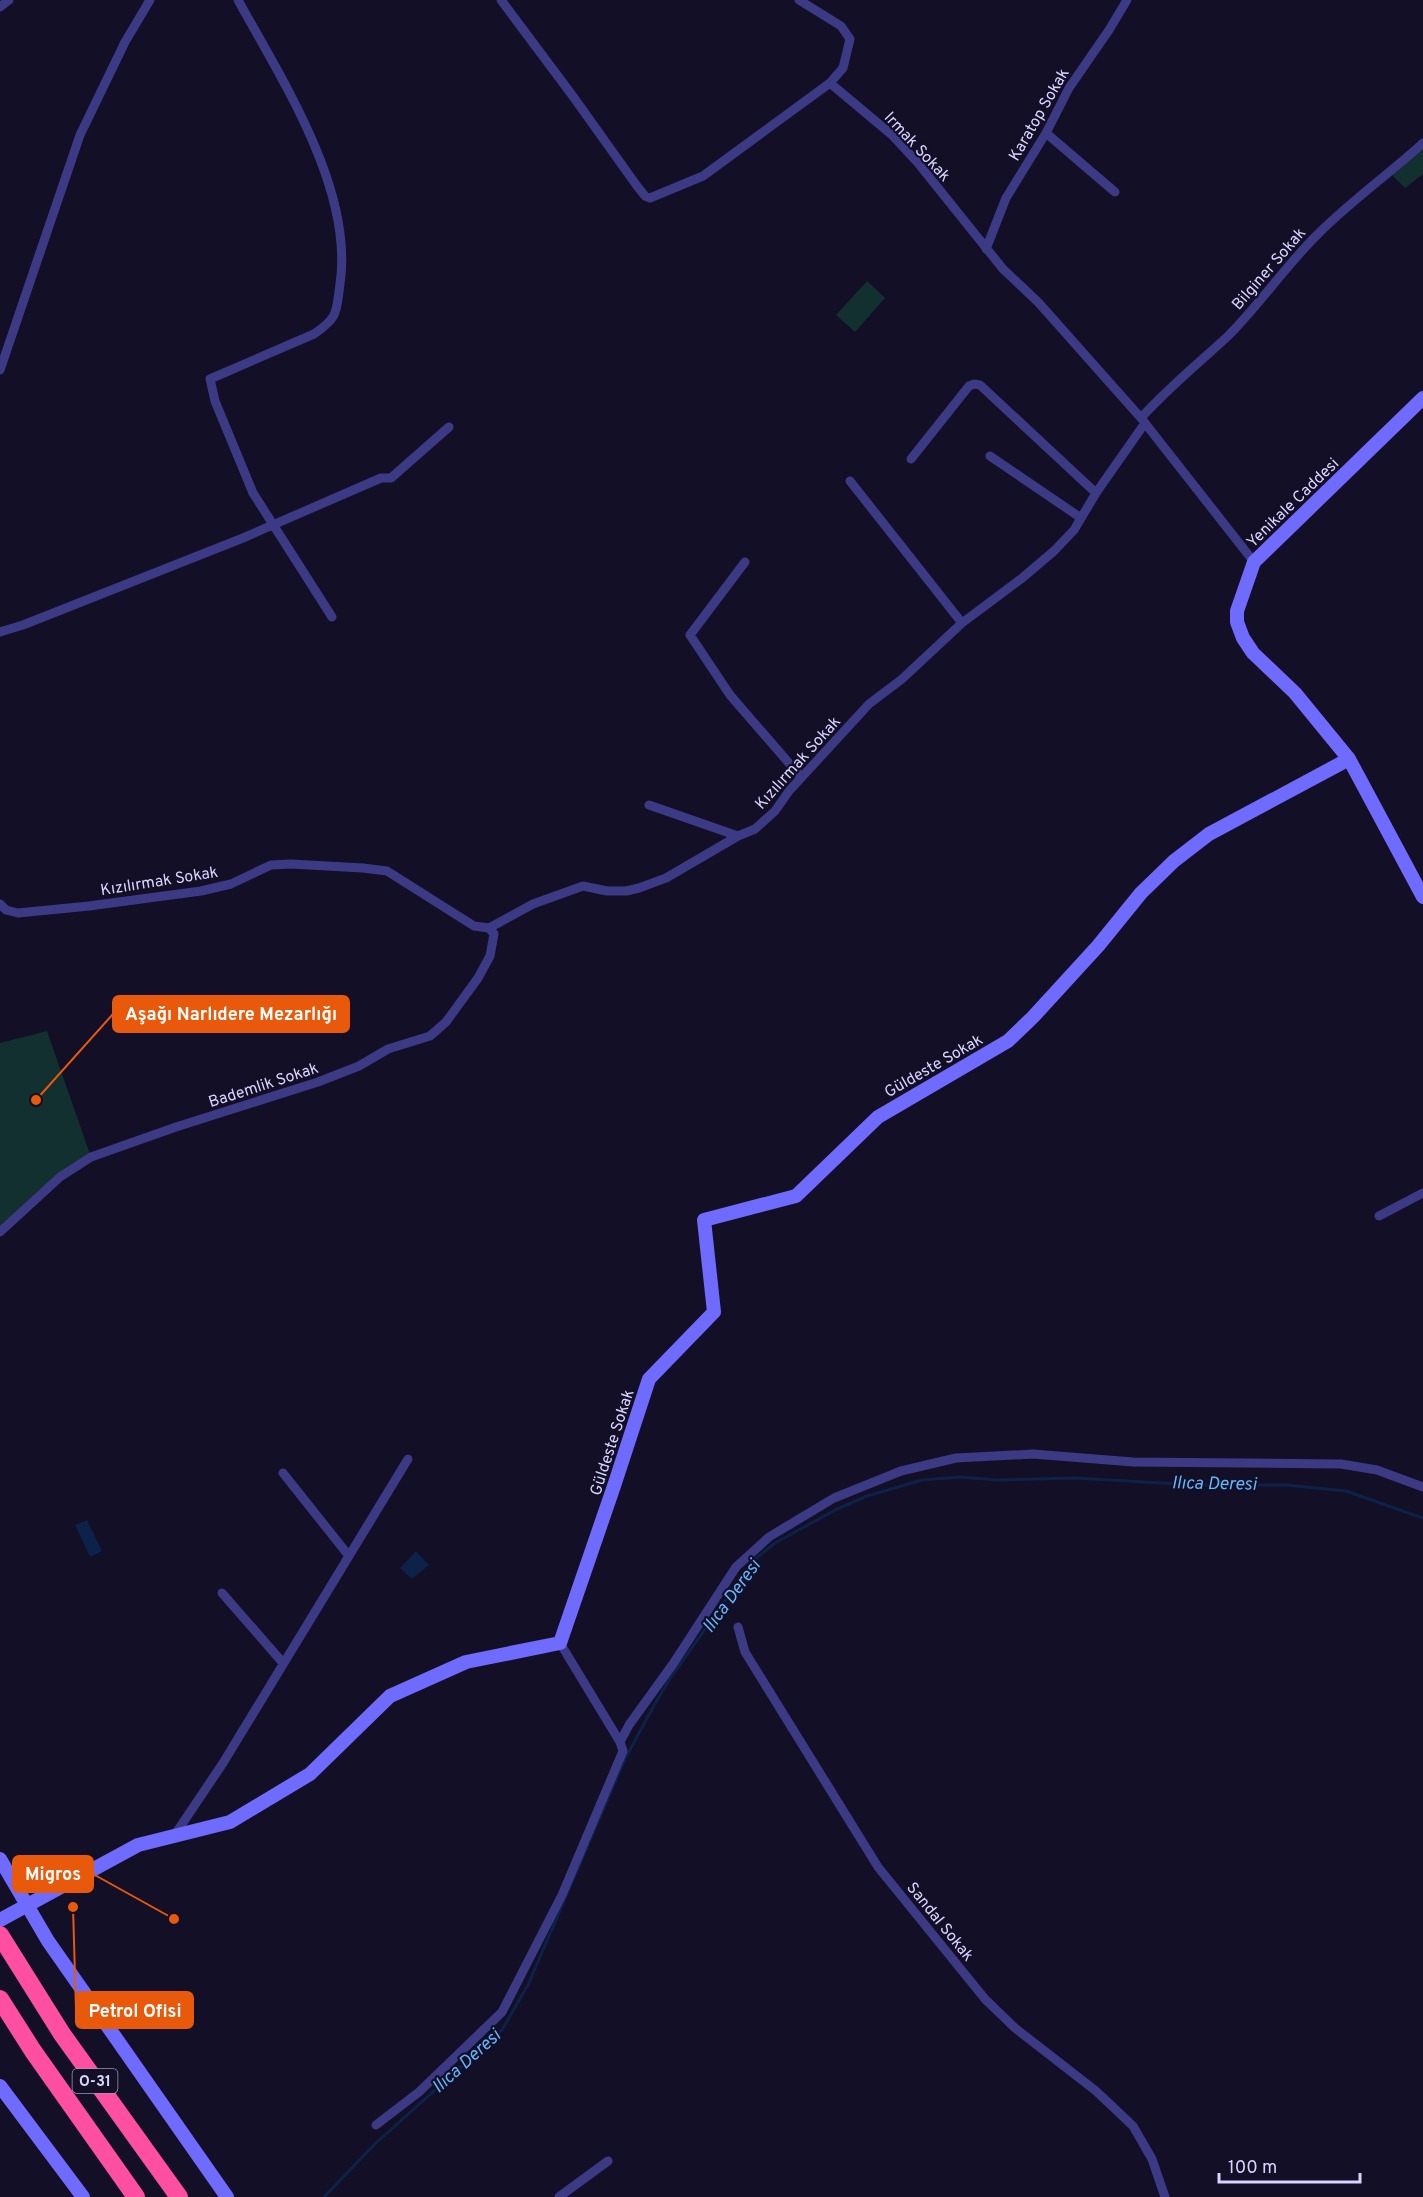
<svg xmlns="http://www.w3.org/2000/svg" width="1423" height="2197" font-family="Overpass,sans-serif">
<rect width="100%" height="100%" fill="#130f26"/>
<path fill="#12302f" d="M1423,146V174L1405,188L1390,173Z
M867,281L885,298L855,332L836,315Z
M47,1031L91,1157L60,1177L0,1232V1043Z"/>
<path fill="#0c2248" d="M87,1520L102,1551L90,1557L75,1525Z
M416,1551L429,1565L412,1579L400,1568Z"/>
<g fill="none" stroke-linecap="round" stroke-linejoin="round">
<path stroke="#0c2248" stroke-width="3" d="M324,2197L376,2143L502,2030L528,1985L625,1759L652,1709L669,1680L754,1560L775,1543L837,1509L867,1496L922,1480L960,1477L997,1480L1075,1478L1196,1485H1286L1346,1491L1423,1518"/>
<path stroke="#3d3a85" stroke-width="9" d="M238,0C282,80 354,190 340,284C336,312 339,317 314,334L210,379L215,401L253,493L332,617
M501,0L572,95L637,186L645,196L650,198L703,176L830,83L892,135L918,163L1003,269L1038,302L1141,418L1254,562
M799,0L841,26L850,39L843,68L830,83
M0,7L9,0
M1046,133L1115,192
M986,249L1006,198L1046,133L1069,88L1109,30L1127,0
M0,370L80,135L125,42L150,0
M1141,418C1168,388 1199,363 1228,336C1261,303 1286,265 1319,233C1351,201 1389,174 1423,143
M990,456L1081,518
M911,459L969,386L974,384L980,385L1096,493
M850,481L962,623
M745,562L690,635L730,695L801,777
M0,632L23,625L243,538L381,478H391L449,427
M649,805L738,836
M0,904L6,910L18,913L89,906L201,891L231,884L271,865L291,864L363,868L387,871L474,926L489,928L533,904L583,886L607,891H626L639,888L666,878L738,836L755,829L775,811L789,791L869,704L902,679L962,623L1021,579L1054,551L1074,530L1096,493L1145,423
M1379,1216L1423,1193
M0,1232L60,1177L91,1157L176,1127L318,1082L359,1066L388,1049L430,1036L446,1022L478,978L490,956L494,934L489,928
M283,1473L349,1556
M222,1593L283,1663
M738,1627L745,1652L878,1867L985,1999L1015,2028L1096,2091L1133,2126L1152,2159L1165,2197
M560,1643L620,1742
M174,1836L223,1763L408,1459
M376,2125L419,2092L502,2012L562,1895L623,1751L620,1742L629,1725L673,1664L736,1567L769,1537L834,1498L901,1471L956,1458L1033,1454L1133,1462L1341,1464L1377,1470L1423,1487
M559,2197L608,2161"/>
<path stroke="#6f6bff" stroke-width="14" d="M1423,398L1254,562L1237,611V622L1243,638L1253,653L1295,693L1349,759L1423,897
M0,1859L48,1941L227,2197
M0,1920L138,1845L230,1822L310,1774L390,1696L466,1662L560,1643L614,1486L649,1379L714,1312L704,1220L796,1196L878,1117L1008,1041L1033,1017L1098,946L1141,893L1174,861L1209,834L1349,759
M0,2086L83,2197"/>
<path stroke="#ff4fa3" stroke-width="18" d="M0,1935L62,2034L179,2197
M0,1999L33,2051L136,2197"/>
</g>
<g text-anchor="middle" stroke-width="4.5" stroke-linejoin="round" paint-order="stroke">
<rect fill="#130f26" stroke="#9e99be" stroke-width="1.5" x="72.5" y="2069" width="45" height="24" rx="4.5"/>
<g font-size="15" font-weight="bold" fill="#d9d4ff">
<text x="95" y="2086">O-31</text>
</g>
<g font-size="16" fill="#d9d4ff" stroke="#130f26">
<text transform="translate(1038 114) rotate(-60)" y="6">Karatop Sokak</text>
<text transform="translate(918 146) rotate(47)" y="6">Irmak Sokak</text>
<text transform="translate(1268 268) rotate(-49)" y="6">Bilginer Sokak</text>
<text transform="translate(1292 502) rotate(-44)" y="6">Yenikale Caddesi</text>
<text transform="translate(797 762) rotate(-48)" y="6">Kızılırmak Sokak</text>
<text transform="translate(159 880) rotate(-9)" y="6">Kızılırmak Sokak</text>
<text transform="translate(933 1065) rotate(-30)" y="6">Güldeste Sokak</text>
<text transform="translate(263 1084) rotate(-18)" y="6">Bademlik Sokak</text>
<text transform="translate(611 1442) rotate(-72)" y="6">Güldeste Sokak</text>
<text transform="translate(941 1921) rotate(51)" y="6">Sandal Sokak</text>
</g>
<g font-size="18" font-style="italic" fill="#62b6ff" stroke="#130f26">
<text transform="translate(1214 1483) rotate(1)" y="6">Ilıca Deresi</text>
<text transform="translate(731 1596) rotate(-54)" y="6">Ilıca Deresi</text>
<text transform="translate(466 2061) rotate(-42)" y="6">Ilıca Deresi</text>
</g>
</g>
<path fill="none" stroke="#e8590c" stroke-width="2" d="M36 1100L113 1014M174 1919L93 1874M73 1907L76 2010"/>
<g fill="#e8590c" stroke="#130f26" stroke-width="2">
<circle cx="36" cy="1100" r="6"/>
<circle cx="174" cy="1919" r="6"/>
<circle cx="73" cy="1907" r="6"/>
</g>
<g fill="#e8590c" stroke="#e8590c" stroke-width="2">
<rect x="113" y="996" width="236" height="36" rx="6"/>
<rect x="13" y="1856" width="80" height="36" rx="6"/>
<rect x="76" y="1992" width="117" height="36" rx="6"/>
</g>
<g font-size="18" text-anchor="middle" font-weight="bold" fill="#fff">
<text x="231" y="1020">Aşağı Narlıdere Mezarlığı</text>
<text x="53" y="1880">Migros</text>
<text x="135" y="2017">Petrol Ofisi</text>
</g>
<path d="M1219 2173v9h141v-9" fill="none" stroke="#d9d4ff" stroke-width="3"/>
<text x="1228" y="2173" font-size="18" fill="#d9d4ff" stroke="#130f26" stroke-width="4.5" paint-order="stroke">100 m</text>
</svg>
